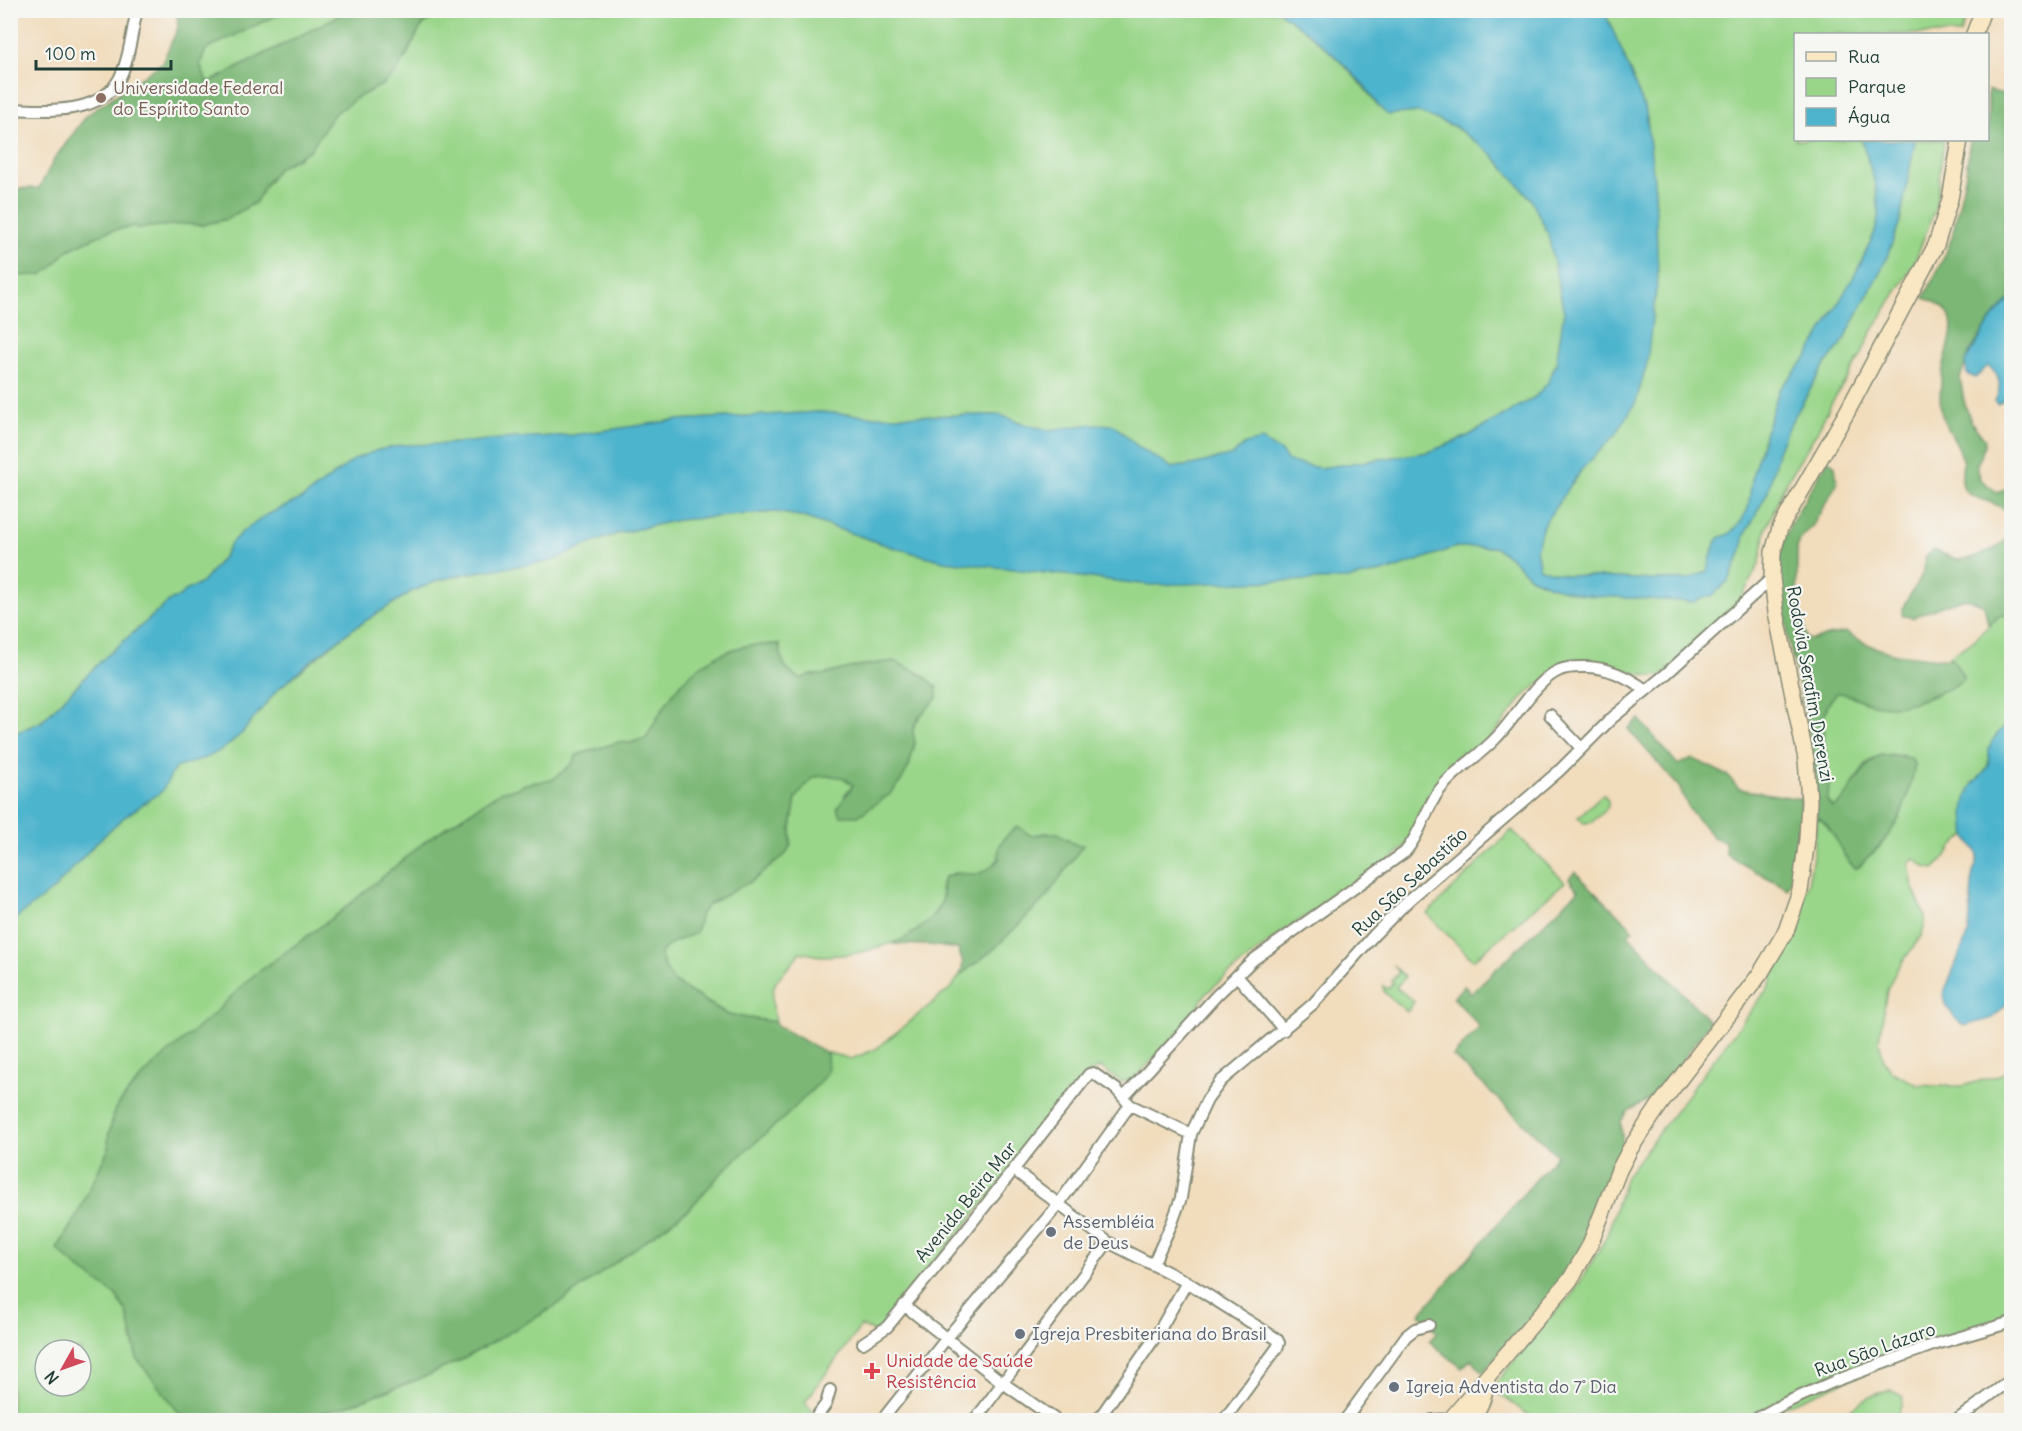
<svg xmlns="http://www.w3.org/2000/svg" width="2022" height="1431" font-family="Delius,sans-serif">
<rect width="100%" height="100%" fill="#f6f6f2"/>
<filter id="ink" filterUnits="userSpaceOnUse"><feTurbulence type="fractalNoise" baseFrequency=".0167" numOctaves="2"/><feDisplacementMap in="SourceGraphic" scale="12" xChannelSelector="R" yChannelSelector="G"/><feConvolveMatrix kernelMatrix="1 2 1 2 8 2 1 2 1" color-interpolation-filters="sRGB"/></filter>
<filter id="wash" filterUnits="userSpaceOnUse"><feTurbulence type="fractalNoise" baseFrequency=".008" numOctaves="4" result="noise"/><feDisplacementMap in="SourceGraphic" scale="24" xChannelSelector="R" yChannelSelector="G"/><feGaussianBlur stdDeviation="1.35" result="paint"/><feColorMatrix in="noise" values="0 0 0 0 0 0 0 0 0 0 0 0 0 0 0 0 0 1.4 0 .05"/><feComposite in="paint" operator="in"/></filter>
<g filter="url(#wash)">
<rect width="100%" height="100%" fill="#f1dcbc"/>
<path fill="#9ad68a" stroke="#5c8a5f" stroke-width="1.5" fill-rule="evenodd" d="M286,11H348L218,78L206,83L200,64L206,49Z
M442,11H1278C1317,38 1352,68 1378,107L1407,113L1417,112L1453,126L1492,154L1531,199L1548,233L1564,312L1556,364L1547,384L1535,397L1468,436L1429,452L1320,468L1289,462L1281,452L1245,444L1233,455L1196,464L1172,468L1137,446L1114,425L1049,430L1024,424L1000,415L871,416L819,412L677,420L573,435L501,439L445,444L339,471L303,498L267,515L242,532L231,543L224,556L202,583L183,592L181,596L170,601L103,659L41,722L11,735V276L33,275L51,268L68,250L90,239L109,231L135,226L137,228L183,224L202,225L227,219L256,202L264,187L278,168L300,157L334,114L358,97L382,85L406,57L421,27L435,14Z
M1604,11H1971L1966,18L1960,34H1796V140H1862L1876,187L1879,214L1875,232L1857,271L1808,356L1779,390L1753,473L1748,509L1740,523L1729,534L1719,538L1714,546L1707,572L1687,580H1652L1566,575L1540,569L1536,550L1543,525L1582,469L1652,319L1658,278L1655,190L1646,112L1621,49Z
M1915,140H1944L1936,206L1914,264L1871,333L1861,356L1832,402L1817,432L1783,488L1766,529L1760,562L1739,602L1662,676H1648L1594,662L1569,659L1524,696L1488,741L1448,774L1406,845L1383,867L1286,929L1219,982L1205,995L1189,1022L1134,1079L1122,1082L1100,1067L1086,1075L1038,1138L876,1333L861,1326L805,1402L813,1412L805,1420H296L346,1406L422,1378L463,1359L554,1307L689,1209L725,1169L788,1114L827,1054L825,1052L851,1059L876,1049L952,987L960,975L993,950L1048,895L1076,845C1047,821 1023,837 999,859C994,863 991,869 985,872C975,876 964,874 953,873L941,884L942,901L929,922L902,940L862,952L842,955L820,956L800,952C795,962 788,967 781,975C768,989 773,1006 775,1022L729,1015L674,982L665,968L660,954C675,936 680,943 696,932L701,913L709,904L753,880L785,855L791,844V827L796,798L813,777C829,776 841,773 853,785L844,795L858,816L890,794L909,766L915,743L912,732L914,726L920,716L937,698L910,669L894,661L858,666L823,675H809L801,679C782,671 783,662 779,644C767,645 753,644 741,647C689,662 671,693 646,738L630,743L619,742L577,755L572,764L552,780L525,784L515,789L502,791L428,839L339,913L249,979L213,1015L154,1065L130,1090L115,1109L108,1137L109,1148L76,1217L57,1249L76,1266L116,1295L127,1313L137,1359L180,1414L191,1420H11L10,922L55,888L94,845L123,818L162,791L175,768L190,762L242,733L277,690L354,628L411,592L439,580L469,573L552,561L587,545L619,533L678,520L775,512L800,516L892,547L944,561L1348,579L1391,570L1456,547H1495L1510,557L1530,577L1551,586L1583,595L1634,597L1713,595L1729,580L1741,553L1745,535L1768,491L1778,451L1787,429L1825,364L1841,345L1885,262L1900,221ZM45,1350H81V1386H45Z
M2001,615L2011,616V722L2002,729L1989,755L1988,765L1984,773L1973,783L1964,811L1968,835C1954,839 1947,859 1934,869L1925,867L1915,859L1909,864L1913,887L1925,917V924L1922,935L1897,969L1887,990L1879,1041L1884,1061L1892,1072L1918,1085L1935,1086H1963L2011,1071V1316L1972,1330L1750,1420H1536L1496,1392H1489L1549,1318L1571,1297L1606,1238L1626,1176L1768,988L1794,929L1808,883L1814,851L1817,817C1838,830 1837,853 1855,868L1859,867L1867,858L1880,847L1900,817L1903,755C1896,755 1890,754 1884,755C1856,758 1855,799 1832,807L1827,801C1836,767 1807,720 1837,693C1850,693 1857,700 1869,703C1883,706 1926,703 1938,693C1945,686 1949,669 1954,659L1949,657C1956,650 1965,648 1973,641C1983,632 1990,623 2001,615Z
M1603,794L1608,801V807L1592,822L1584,823L1578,817Z
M1512,830L1565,882L1473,960L1427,914Z
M1393,965L1405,977L1396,987L1414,1002L1407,1012L1384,992L1383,986L1388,989L1393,983L1391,981L1399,972Z
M1890,1390L1903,1397L1902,1405L1894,1420H1834C1852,1409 1868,1394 1890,1390Z"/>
<path fill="#7bb776" stroke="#4d7a55" stroke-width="1.5" d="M177,11H286L206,49L200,64L207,82L218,78L348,11H442L435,14L421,27L396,73L382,85L358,97L334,114L310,150L278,168L264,187L256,202L227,219L202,225L183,224L137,228L135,226L109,231L78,245L68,250L51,268L41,275L11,276V189L39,188L55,158L87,115L162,63L178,28Z
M1988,90L2011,96V298L1993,317L1969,353L1960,378L1964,401L1971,422L1985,440L1981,457L1977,464L1980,479L1998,493L2011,486V517C1997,496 1970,504 1963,486C1960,478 1964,466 1962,458C1959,441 1944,428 1941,411C1939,396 1941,375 1945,360C1953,331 1961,309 1924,298L1945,255L1952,237L1966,173L1970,140H1988Z
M1828,460L1835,466L1837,483L1813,525L1801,538L1797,548V589L1806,637L1810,640L1845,632C1860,641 1880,651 1897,654C1908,656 1919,656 1930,658C1939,660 1945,656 1953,659L1964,678C1957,686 1950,688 1940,692C1917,702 1899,710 1873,704C1860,701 1851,693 1837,693C1807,720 1836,767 1827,801L1832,807L1839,804C1856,786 1857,770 1881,755L1911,758L1915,765C1907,804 1900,828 1869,856C1863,861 1862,866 1855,868C1837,853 1838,830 1817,817L1816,778L1807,721L1788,638L1779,565L1781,548L1790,525Z
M2011,528V616L2001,615L1988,624L1984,605C1961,593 1956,602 1934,609C1926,612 1920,613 1912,618L1902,615C1902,597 1925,585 1925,557L1934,550L1959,560L1971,558L1996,548L2005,541Z
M779,644C782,662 783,671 801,679L809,675H822L858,666L894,661L923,675L937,687V698L920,716L914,726L913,732L915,743L909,766L901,781L890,794L858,816H841L837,809L853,785C841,773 828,776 813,777L796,798L791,827V844L785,855L753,880L709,904L701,913L696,932C680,943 675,936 660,954L665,968L674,982L728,1015L775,1022L777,1026L825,1052L827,1054L828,1071L818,1084L788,1114L725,1169L689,1209L554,1307L463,1359L422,1378L346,1406L296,1420H191L180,1414L137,1359L127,1313L116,1295L76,1266L57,1249L76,1217L109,1148L108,1138L115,1109L130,1090L154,1065L213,1015L249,979L339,913L428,839L502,791L515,789L525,784L552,780L572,764L577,755L619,742L630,743L646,738C671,693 688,662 741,647C753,644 767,645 779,644Z
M1639,719L1678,765L1692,758L1727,775L1739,789L1801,799C1803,831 1797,859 1788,889L1726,855L1725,841L1713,837L1689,809L1679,787L1628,729Z
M1018,826L1030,835L1058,833L1076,845H1083L1048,895L993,950L960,975L963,963L958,949L930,945L892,944C909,937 937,920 942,901C944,892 940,885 944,877C970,866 973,886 999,859C996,843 1006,836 1018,826Z
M1575,872L1633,929L1628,935L1710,1022L1657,1095L1628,1111L1621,1121L1623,1149L1584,1248L1563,1283L1483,1372L1471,1359L1462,1368L1429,1341L1437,1333L1420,1314L1557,1155L1453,1056L1480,1027L1453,997L1464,986L1471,993L1578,891L1569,878Z"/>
<path fill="#4eb4cd" stroke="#367880" stroke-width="1.5" d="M1278,11H1604L1621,49L1646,112L1655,190L1658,278L1652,319L1647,363L1636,402L1616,434L1582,469L1543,525L1536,550L1540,569L1566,575L1652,580H1687L1707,572L1714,546L1719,538L1729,534L1740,523L1748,509L1753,473L1779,390L1808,356L1857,271L1875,232L1879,213L1876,187L1862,140H1915L1900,221L1885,262L1841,345L1825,364L1787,429L1778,451L1768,491L1745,535L1741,553L1729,580L1713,595L1692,602L1583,595L1551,586L1530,577L1510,557L1494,547H1456L1391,570L1348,579L1151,585L944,561L892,547L800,516L775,512L678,520L619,533L587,545L552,561L469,573L439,580L411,592L354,628L313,659L277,690L242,733L225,748L208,757L175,768L162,791L123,818L94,845L55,888L11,922V735L41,722L103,659L170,601L181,596L183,592L202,583L224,556L231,543L242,532L267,515L303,498L355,459L378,450L403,445L445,444L501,439L573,435L677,420L819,412L871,416L1000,415L1024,424L1049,430L1093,424L1114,425L1137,446L1172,468L1196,464L1233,455L1245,444L1262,440L1281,452L1289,462L1320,468L1429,452L1468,436L1535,397L1547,384L1556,364L1564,312L1548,234L1531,199L1492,154L1454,126L1417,112L1388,115C1377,107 1372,96 1364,86C1339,57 1310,33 1278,11Z
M2011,298V387L2003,401L1998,404L1995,401C2002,387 2001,376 1988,366L1975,378L1967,374L1965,362L1993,317Z
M2011,722V999L1993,1018L1964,1026C1954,1019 1946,1007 1943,995L1969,931L1972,884C1969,873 1981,862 1977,852C1976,849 1973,848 1971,845C1962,829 1961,797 1974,783C1979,777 1986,773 1988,765C1989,760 1989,755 1989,750C1992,737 2001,730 2011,722Z"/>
</g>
<g filter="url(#ink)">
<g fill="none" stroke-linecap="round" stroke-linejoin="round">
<defs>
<path id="street" d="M10,109C48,110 104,117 122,73C130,54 132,31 137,10
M1550,715L1581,748
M1237,976L1284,1030
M1124,1097L1216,996L1253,960L1405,852C1420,835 1425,811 1438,792C1453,771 1477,758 1495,739C1515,720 1535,680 1560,670C1569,666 1579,667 1588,667C1610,668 1628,677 1646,690
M1014,1170L1108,1242L1187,1282L1277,1339L1279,1343L1277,1348L1224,1420
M1153,1264L1172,1223L1181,1198L1191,1134L1207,1100L1221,1081L1313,1004L1374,935L1409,900L1559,771L1612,718L1665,675L1772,578
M904,1305L1003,1383L1056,1420
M863,1343L887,1327L966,1230L1089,1074L1093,1073L1116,1089L1130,1105L1191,1134
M814,1420L826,1404L830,1390
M882,1420L946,1339L1058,1205L1130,1105
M975,1420L1108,1242
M1098,1420L1158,1333L1187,1282
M1345,1420L1406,1336L1415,1329L1429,1325
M1432,1420L1451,1419
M1754,1420L1785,1403L1835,1381L1933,1345L2012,1322
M1957,1420L2012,1379"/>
<path id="secondary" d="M1974,34L1983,10
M1451,1419C1479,1422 1483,1402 1487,1380
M1450,1420L1570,1280L1589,1247L1619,1170L1630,1149L1659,1106L1760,974L1786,931L1800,891L1807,839L1809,801L1806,759L1776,612L1772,578L1773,552L1780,528L1847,412L1936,245L1950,199L1960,140"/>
</defs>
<use href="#street" stroke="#888c78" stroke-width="14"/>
<use href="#secondary" stroke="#888c78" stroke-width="18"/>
<use href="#street" stroke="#fff" stroke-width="10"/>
<use href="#secondary" stroke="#f9e7c3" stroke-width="15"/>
</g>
</g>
<circle fill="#8d6e63" stroke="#f6f6f2" stroke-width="2" cx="101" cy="98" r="6"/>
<g fill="#6b7280" stroke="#f6f6f2" stroke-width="2">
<circle cx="1051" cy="1232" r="6"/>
<circle cx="1020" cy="1334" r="6"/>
<circle cx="1394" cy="1387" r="6"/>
</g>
<path fill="#e0444e" stroke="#f6f6f2" stroke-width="2" d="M869 1362h6v6h6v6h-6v6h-6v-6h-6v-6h6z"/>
<g text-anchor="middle" stroke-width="4.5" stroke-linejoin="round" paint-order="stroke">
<g font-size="18" fill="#785e54" stroke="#f6f6f2" text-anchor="start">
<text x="113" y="94">Universidade Federal<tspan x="113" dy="21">do Espírito Santo</tspan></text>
</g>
<g font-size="18" fill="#1f3d34" stroke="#f6f6f2">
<text transform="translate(1810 684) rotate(80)" y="6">Rodovia Serafim Derenzi</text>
<text transform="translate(1410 882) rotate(-43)" y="6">Rua São Sebastião</text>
<text transform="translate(966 1202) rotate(-51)" y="6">Avenida Beira Mar</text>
<text transform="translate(1875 1350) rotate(-20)" y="6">Rua São Lázaro</text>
</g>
<g font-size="18" fill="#5b616d" stroke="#f6f6f2" text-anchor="start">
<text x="1063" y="1228">Assembléia<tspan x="1063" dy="21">de Deus</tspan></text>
<text x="1032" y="1340">Igreja Presbiteriana do Brasil</text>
<text x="1406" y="1393">Igreja Adventista do 7˚ Dia</text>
</g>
<g font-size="18" fill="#be3a42" stroke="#f6f6f2" text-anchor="start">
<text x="886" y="1367">Unidade de Saúde<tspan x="886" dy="21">Resistência</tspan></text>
</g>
</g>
<rect width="2022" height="1431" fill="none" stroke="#f6f6f2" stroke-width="36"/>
<rect x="1794" y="33" width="195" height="108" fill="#f6f6f2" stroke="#a0aca6" stroke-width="1.5"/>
<rect x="1806" y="52" width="30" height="9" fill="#f9e7c3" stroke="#a0aca6" stroke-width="1.5"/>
<text x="1848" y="63" font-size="18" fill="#1f3d34">Rua</text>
<rect x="1806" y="78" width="30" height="18" fill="#9ad68a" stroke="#a0aca6" stroke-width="1.5"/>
<text x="1848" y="93" font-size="18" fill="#1f3d34">Parque</text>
<rect x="1806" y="108" width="30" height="18" fill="#4eb4cd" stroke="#a0aca6" stroke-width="1.5"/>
<text x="1848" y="123" font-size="18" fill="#1f3d34">Água</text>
<g transform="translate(63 1368) rotate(230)"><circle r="28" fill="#f6f6f2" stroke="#a0aca6" stroke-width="1.5"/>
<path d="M0-4.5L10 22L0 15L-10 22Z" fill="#d1495b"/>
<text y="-9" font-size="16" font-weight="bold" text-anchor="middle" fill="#1f3d34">N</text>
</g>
<path d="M36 60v9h135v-9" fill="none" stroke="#1f3d34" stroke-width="3"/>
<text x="45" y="60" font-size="18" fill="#1f3d34" stroke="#f6f6f2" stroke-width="4.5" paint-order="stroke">100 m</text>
</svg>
